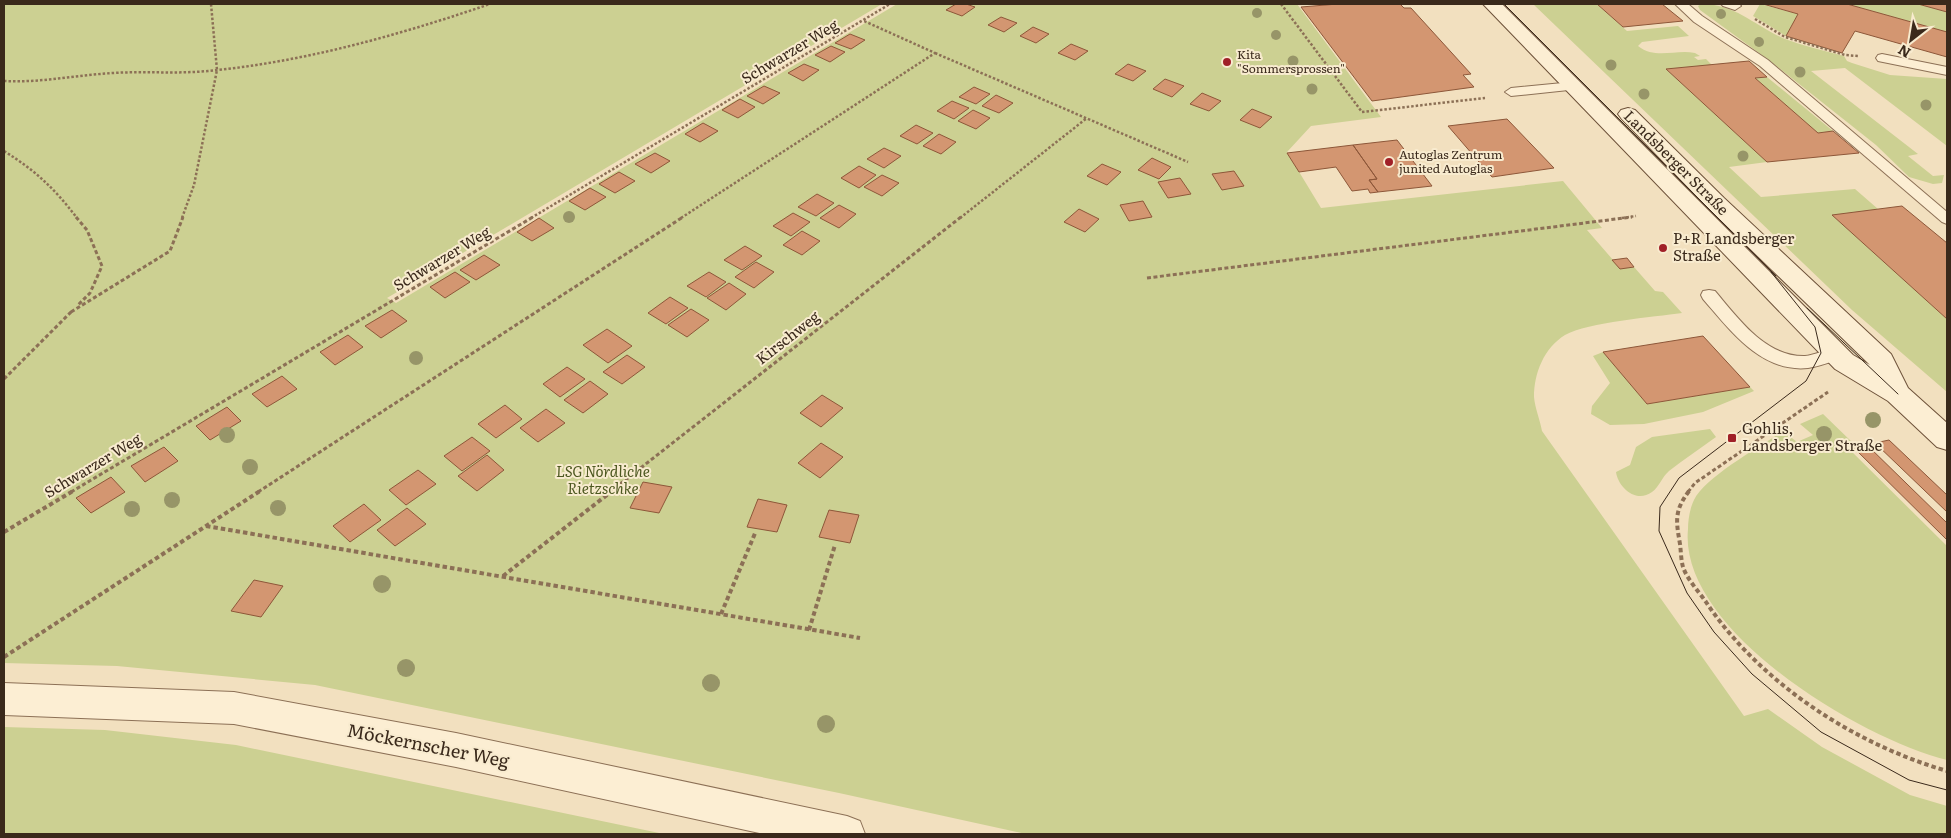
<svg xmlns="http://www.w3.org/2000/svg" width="1951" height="838" font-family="Literata,serif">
<rect width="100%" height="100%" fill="#f2e0bf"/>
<path fill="#ccd092" d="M4,4H882L387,298L396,303L897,4H1297L1381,117L1311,126L1287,152L1321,208L1563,181L1602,228L1587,230L1620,268L1634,267L1655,291L1663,292L1682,313C1654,317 1588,322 1565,335C1544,348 1534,373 1534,397C1535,408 1540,420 1542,431L1744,716L1768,709L1822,747L1910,795L1947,806V834H1026L839,793L315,685L117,666L4,663Z
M1533,4H1597L1627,31L1678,26L1689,36L1642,42L1638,46C1656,60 1675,49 1695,53L1700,56L1694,57L1698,60L1706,59L1712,65L1667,70L1767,162L1729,167L1761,197L1855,189L1878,209L1833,216L1947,319V392L1852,310Z
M1701,4C1737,4 1754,26 1785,39C1804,46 1825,51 1844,56L1847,61L1852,63L1890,75L1947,79V146L1845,68L1811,71L1918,154L1908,156L1933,176L1944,175L1942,183L1933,184L1909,177L1876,145L1770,61L1700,10L1698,6Z
M1760,4L1798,14L1786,36L1753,16Z
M1847,4H1918L1947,12V32Z
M1767,77L1833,131L1818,133L1755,78Z
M1603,352L1647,404L1750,387L1754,391L1703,412L1644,424L1610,425L1591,414L1592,406L1610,383L1593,356Z
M1823,414L1854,444L1846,446L1947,546V760C1863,740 1678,630 1688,529C1688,520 1690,508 1694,500C1705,477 1760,447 1783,431L1797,442L1813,435L1800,424Z
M1710,429L1716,437C1701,448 1684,459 1669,471C1662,477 1659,487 1652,492C1636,504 1618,487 1616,472L1630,465L1636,447L1652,437Z
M4,727L105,730L236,745L664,834H4Z"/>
<path fill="#d39671" stroke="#8d5739" d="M956,4H966L975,7L962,16L946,10Z
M1338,4H1400L1404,8H1411L1471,74L1463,75L1474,87L1372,101L1301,7Z
M1597,4H1662L1683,21L1623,27Z
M1763,4H1847L1947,32V57L1855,31L1842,53L1786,36L1798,14Z
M1918,4H1947V12Z
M1001,17L1017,23L1004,32L988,25Z
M1033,27L1049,34L1036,43L1020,36Z
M850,34L865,40L851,49L835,43Z
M1071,44L1088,51L1075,60L1058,53Z
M831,46L845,52L830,62L815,55Z
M1749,61L1767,77L1755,78L1818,133L1833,131L1859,153L1767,162L1666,69Z
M804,64L819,70L803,81L788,73Z
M1128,64L1146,71L1133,81L1115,74Z
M1165,79L1184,86L1172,97L1153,89Z
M764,86L780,93L763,104L747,96Z
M974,87L990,94L976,104L959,97Z
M1202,93L1221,101L1209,111L1190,104Z
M996,95L1013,103L999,113L982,106Z
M740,99L755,107L738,118L722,110Z
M952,101L969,108L954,119L937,111Z
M1252,109L1272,117L1260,128L1240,120Z
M973,110L990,118L976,129L958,121Z
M1507,119L1554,168L1492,177L1448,126Z
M703,123L718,131L700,142L685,134Z
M916,125L933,133L917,144L900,136Z
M939,134L956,142L941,154L923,146Z
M1397,140L1432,186L1378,192L1369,180L1377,179L1353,145Z
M1353,145L1377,179L1369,180L1378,192L1370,193L1368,189L1352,191L1336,167L1299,172L1287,153Z
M884,148L901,156L884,168L867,159Z
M655,153L670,161L651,173L635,164Z
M1152,158L1171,167L1159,179L1138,170Z
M1102,164L1121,172L1107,185L1087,176Z
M859,166L876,175L859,188L841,178Z
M1234,171L1244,186L1222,190L1212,174Z
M619,172L635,181L615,193L599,184Z
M882,175L899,183L882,196L864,187Z
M1180,178L1191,194L1168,198L1158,182Z
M590,188L606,197L585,210L569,201Z
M817,194L834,203L816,216L798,207Z
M1143,201L1152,217L1129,221L1120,205Z
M839,205L856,214L839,228L820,218Z
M1902,206L1947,243V319L1832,215Z
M1079,209L1099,219L1085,232L1064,222Z
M793,213L810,222L791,236L773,226Z
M539,218L554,228L532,241L517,232Z
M802,231L820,241L802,255L783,245Z
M745,246L762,256L742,270L724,260Z
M484,255L500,265L476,280L460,270Z
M1627,258L1634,267L1620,269L1612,260Z
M756,262L774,272L754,288L735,277Z
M455,272L470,282L445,298L430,287Z
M709,272L726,282L706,297L687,286Z
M729,283L746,294L726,310L707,298Z
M670,297L688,308L666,324L648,313Z
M691,309L709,320L687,337L668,325Z
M392,310L407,321L381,338L365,326Z
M607,329L632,346L608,363L583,345Z
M348,335L363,347L335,365L320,352Z
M1703,336L1750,387L1647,404L1603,352Z
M627,355L645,367L622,384L603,372Z
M567,367L585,379L560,397L543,384Z
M282,376L297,389L267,407L252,394Z
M590,381L608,394L583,413L564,400Z
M822,395L843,408L821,427L800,413Z
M505,405L522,419L496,438L478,424Z
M227,407L241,421L210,440L196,426Z
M546,409L565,423L538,442L520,428Z
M472,437L490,451L462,471L444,456Z
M1889,440L1947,495V512L1875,443Z
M821,443L843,457L820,478L798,463Z
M1866,444L1947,523V540L1853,447Z
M164,447L178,461L145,482L131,466Z
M487,455L504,470L477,491L458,476Z
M418,470L436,484L406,505L389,490Z
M111,477L125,492L91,513L76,498Z
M643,482L672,487L659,513L630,508Z
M758,499L787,505L777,532L747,527Z
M364,504L381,520L350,542L333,526Z
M407,508L426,524L395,546L377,530Z
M829,510L859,515L850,543L819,537Z
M254,580L283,586L261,617L231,611Z"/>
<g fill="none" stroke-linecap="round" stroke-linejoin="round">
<defs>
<path id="lane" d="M1675,4H1688L1702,16L1768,60L1947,212V224L1942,222L1760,66L1694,22Z
M1721,4H1739L1741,6L1735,10L1723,6Z
M1882,54L1947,67V75L1878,61L1876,58L1878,55Z
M1573,82L1579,86L1578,89L1511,96L1505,92L1511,88Z
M1709,290L1715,291C1738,318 1765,357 1805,356C1817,355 1830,346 1842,350L1844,354L1842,358C1831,362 1820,366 1808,368C1761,373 1730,330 1703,299L1701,295L1703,291Z"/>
<path id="street" d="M4,683L234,692L456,733L847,816L860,821L865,834H764L456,767L234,724L4,715Z"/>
<path id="secondary" d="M1483,4H1502L1853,355L1870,365L1708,208L1621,118L1618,114L1621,110L1628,108L1635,110L1724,198L1891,354L1908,388L1947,423V450L1937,447L1888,401L1835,369Z"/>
</defs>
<use href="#lane" stroke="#8c7056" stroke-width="2"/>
<use href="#street" stroke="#8c7056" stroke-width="2"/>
<use href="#secondary" stroke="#6d5139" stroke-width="2"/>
<path stroke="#8c7056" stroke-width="2.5" stroke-dasharray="2.5 2" stroke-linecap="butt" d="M1281,4L1362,112L1485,98
M1755,19L1785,37L1845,55L1858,56
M935,53L1188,162
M4,81C41,83 77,75 113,73C145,71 176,74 208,71C304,62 399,35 490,4
M4,151C36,171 54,188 77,218
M182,218L194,185L217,70L211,4
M531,218L890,4
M681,218L935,53L864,21
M960,218L1087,118
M1622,218L1636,216"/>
<path stroke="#8c7056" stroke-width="3" stroke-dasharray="4 2.5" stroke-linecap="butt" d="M76,217L87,230L102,266L90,293L77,306
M1147,278L1632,217
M71,312L170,251L183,217
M4,379L72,311
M71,492L533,217
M258,492L683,217
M610,492L961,217
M1688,492L1695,483L1828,392"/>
<path stroke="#8c7056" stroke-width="4" stroke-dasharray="4.5 3" stroke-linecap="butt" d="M1689,491C1674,511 1676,521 1680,544C1681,552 1681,560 1683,567C1687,579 1699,592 1706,602C1760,683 1854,744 1947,771
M206,526L860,638
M4,532L73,491
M503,576L612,491
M721,614L756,531
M809,630L835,545
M4,657L260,491"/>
<use href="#lane" fill="#fceed3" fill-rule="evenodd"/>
<use href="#street" fill="#fceed3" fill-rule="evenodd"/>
<use href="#secondary" fill="#fceed3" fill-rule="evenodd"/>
<path stroke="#3a291b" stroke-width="1" d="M1504,4L1776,276
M1771,272L1815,327L1821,353L1806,381L1679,478L1660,507L1659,531L1687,593L1714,632L1752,674L1821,732L1909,780L1947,790
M1807,308L1898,394"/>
</g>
<g fill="#979568">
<circle cx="1257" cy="13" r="5"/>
<circle cx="1721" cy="14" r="5"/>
<circle cx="1276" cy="35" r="5"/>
<circle cx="1759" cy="42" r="5"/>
<circle cx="1293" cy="61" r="5.5"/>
<circle cx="1611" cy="65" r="5.5"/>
<circle cx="1800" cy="72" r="5.5"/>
<circle cx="1312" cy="89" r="5.5"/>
<circle cx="1644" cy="94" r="5.5"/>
<circle cx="1926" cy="105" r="5.5"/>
<circle cx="1743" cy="156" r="5.5"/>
<circle cx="569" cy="217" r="6"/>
<circle cx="416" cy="358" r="7"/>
<circle cx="1873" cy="420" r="8"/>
<circle cx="1824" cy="434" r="8"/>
<circle cx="227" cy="435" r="8"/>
<circle cx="250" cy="467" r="8"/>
<circle cx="172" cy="500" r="8"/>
<circle cx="278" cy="508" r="8"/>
<circle cx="132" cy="509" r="8"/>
<circle cx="382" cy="584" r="9"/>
<circle cx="406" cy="668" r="9"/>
<circle cx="711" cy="683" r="9"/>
<circle cx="826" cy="724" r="9"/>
</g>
<g fill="#a02027" stroke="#f8ebcf" stroke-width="2">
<circle cx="1227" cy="62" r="5"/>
<circle cx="1389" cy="162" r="5"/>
<circle cx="1663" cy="248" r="5"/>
<rect x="1727" y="433" width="10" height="10" rx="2.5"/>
</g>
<g text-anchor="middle" stroke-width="4" stroke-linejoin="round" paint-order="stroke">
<g font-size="12" fill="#3a291b" stroke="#f8ebcf" text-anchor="start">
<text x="1237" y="59">Kita<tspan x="1237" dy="14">"Sommersprossen"</tspan></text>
<text x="1399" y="159">Autoglas Zentrum<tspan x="1399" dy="14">junited Autoglas</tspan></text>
</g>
<g font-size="15" fill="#3a291b" stroke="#f8ebcf">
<text transform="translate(790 52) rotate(-31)" y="5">Schwarzer Weg</text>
<text transform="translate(1676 163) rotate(45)" y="5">Landsberger Straße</text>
<text transform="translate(442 259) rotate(-31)" y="5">Schwarzer Weg</text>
<text transform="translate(788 338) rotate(-38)" y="5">Kirschweg</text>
<text transform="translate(93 466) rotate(-31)" y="5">Schwarzer Weg</text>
</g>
<g font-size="15" fill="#3a291b" stroke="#f8ebcf" text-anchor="start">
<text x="1673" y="244">P+R Landsberger<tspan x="1673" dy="17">Straße</tspan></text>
<text x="1742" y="434">Gohlis,<tspan x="1742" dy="17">Landsberger Straße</tspan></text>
</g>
<g font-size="15" font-style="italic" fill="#4d5820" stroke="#f8ebcf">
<text x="603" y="477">LSG Nördliche<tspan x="603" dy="17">Rietzschke</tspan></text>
</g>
<g font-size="18" fill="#3a291b" stroke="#f8ebcf">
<text transform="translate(428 746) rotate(11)" y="6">Möckernscher Weg</text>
</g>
</g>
<rect width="1951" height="838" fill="none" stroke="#3a291b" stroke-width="10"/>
<g transform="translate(1911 40) rotate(211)" stroke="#f8ebcf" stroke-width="4" paint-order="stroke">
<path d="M0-4L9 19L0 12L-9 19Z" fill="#3a291b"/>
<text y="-8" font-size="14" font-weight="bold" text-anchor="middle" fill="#3a291b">N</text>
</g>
</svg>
